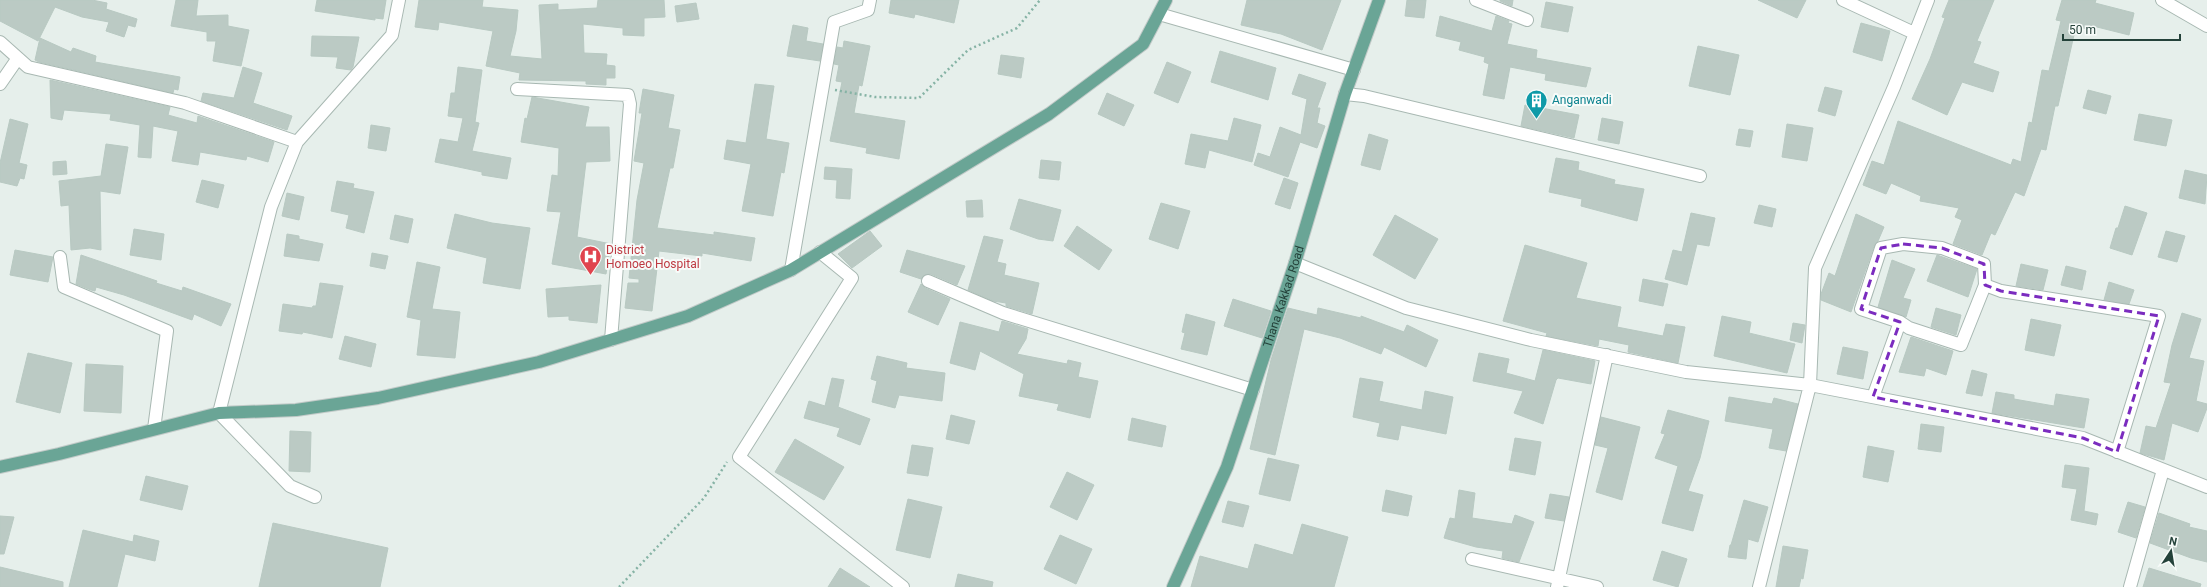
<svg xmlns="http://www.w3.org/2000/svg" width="2207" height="587" font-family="Roboto,sans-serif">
<rect width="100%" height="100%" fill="#e6efeb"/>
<path fill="#bbcac4" stroke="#b8c9c2" d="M0,0H92L107,3L106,9L137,19L135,27L128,25L124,37L106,31L109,22L82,17L55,7L38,41L0,21Z
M176,0H198L196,16L228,15V26L249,30L241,66L213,61L216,41H207V32L171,26Z
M317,0H386L383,19L375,18V20L315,11Z
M419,0H483L482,7L518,10L516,31L510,56L542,59L539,5L558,4V10L597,8L598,0H664L665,17L644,18V36L623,35V28L583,24L584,53L607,54L606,65L615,66V78H606V85L586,84V81L519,80L520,73L486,66L493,31L439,22L438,30L415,27Z
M891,0H959L954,23L915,14L914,18L889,13Z
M1247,0H1341L1322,50L1281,34L1241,25Z
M1407,0H1426L1424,18L1405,16Z
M1500,0H1513L1512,6L1500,1Z
M1758,0H1806L1797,18Z
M1949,0H1994L1977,41L1981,42L1973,63L1999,72L1993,92L1962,82L1947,115L1912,99L1930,59L1945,18L1942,17Z
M2062,0H2096L2095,3L2134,13L2129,35L2089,25L2087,29L2076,26L2058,106H2055L2046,150L2041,149L2024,196L2015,192L1995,235L1991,233L1982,255L1953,244L1962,220L1955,217L1959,208L1920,201L1921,196L1891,183L1886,194L1863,185L1872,161L1884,165L1898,121L2011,165L2013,159L2021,162L2029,122L2032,123L2042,70L2049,71L2061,21L2056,20Z
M1546,2L1573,7L1568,32L1541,27Z
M696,3L699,19L677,22L675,6Z
M1440,16L1492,31L1496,16L1509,21L1508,23L1512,24L1507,44L1537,50L1536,58L1591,68L1586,87L1545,80L1546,74L1510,67L1504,99L1483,95L1489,64L1484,62L1485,57L1459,50L1461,42L1436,36Z
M1861,23L1890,31L1882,61L1853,52Z
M793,25L808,28L806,41L823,44L820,61L787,56Z
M312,36L359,37L353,67L351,70L336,68L338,57L311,56Z
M40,38L71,52L73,48L96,56L95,62L180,77L178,90L174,89L173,93L39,62L35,60Z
M844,41L870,46L862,86L859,85L854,113L905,121L899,159L866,153L867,148L830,141L842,82L836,81L839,65L834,64L837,47L843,48Z
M1698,46L1739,55L1730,95L1689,86Z
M1220,51L1276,68L1268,100L1211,82Z
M1001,55L1024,58L1021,78L998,74Z
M1167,62L1191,72L1178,103L1154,93Z
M243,67L262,73L253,103L292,116L287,130L201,101L203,93L234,98Z
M458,67L482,70L475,122L479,123L472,151L511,158L507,179L482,175V172L435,162L440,139L458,142L463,118L448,116L451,93H455Z
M1299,74L1326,83L1317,108H1320L1317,123L1325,126L1317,148L1300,142L1288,177L1254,165L1258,153L1270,157L1280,127L1301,135L1307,99L1292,94Z
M50,80L170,107L168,115L197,123L198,116L274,142L268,162L247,156L246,160L200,152L198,165L172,161L178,131L153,126L151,158L138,157L140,125L110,120L111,114L64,110L62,120L51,118Z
M755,84L774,86L766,139L789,143L784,173L781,172L773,216L742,211L751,164L724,159L727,140L746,143Z
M1825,87L1842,91L1835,116L1818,111Z
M643,89L674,95L668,128L680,130L673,168H670L657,228L714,235V232L755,238L751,261L702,253V256L659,251L652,311L625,308L628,283H639V279L629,278L637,200L644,163L634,161L642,113H639Z
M2088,90L2111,96L2106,114L2083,108Z
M1107,93L1134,105L1124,126L1098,114Z
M532,97L589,107L585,127H609L610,161L586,162L577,237L611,244L606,274L552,264L561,212L547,211L552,175L558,176L559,148L521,142L525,118L527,119Z
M1525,105L1579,115L1574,138L1521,126Z
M2139,114L2172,120L2166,146L2134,140Z
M1234,118L1261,125L1252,162L1209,150L1205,168L1185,164L1191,134L1228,141Z
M1602,118L1623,122L1619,144L1598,140Z
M10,119L28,124L19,163L27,165L24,179L20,178L17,186L0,182V163Z
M1787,124L1813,128L1807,161L1782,157Z
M371,125L390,128L386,151L368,148Z
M1739,129L1753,131L1750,147L1736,145Z
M1369,134L1388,140L1380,170L1361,165Z
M106,144L128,147L120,194L100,191L101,250L90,248L71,250L69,205L61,206L59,181L101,176Z
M1556,158L1579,162L1578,170L1615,180L1614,184L1644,189L1637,221L1581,206L1582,199L1549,192Z
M1041,160L1061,162L1059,180L1039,178Z
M66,161L67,174L53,175V162Z
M825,167L852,169L850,199L836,198L837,180L824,179Z
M2185,170L2207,175L2205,204L2179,198Z
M1284,178L1298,183L1290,209L1275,204Z
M202,180L224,185L218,208L196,202Z
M337,181L354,184L353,188L374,192L364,233L346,228L349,215L331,211Z
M287,193L304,197L299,220L282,216Z
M1019,199L1061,210L1053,241L1038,239L1010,229Z
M982,200L983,217H967L966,201Z
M1161,203L1190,211L1178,249L1149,239Z
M1759,205L1776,209L1772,227L1754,223Z
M2125,206L2147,213L2132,255L2110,248L2116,228H2118Z
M1691,213L1715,218L1709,246L1697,244L1687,285L1665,279L1673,250L1682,252Z
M455,214L492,223L530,228L520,289L483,283L487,258L447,248Z
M1856,214L1884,227L1878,241L1874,246L1851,312L1821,300V294L1829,273L1835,276Z
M395,215L413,219L408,243L390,239Z
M1395,215L1438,239L1415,279L1373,255Z
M1077,226L1112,250L1099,270L1064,246Z
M134,229L164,234L161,260L130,255Z
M870,231L882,246L852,268L838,254Z
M2166,231L2185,236L2177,262L2158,257Z
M287,234L299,236V239L323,244L319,261L284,256Z
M984,236L1003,240L997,262L1006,264L1004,275L1039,283L1032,314L1006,306V303L993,301L968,290Z
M1525,245L1587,263L1576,298L1621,307L1617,327L1663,336L1666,324L1685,327L1678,363L1628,352L1629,345L1599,339L1598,346L1546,336L1547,333L1503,321Z
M15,250L53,257L48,282L10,275Z
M907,250L965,266L957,285L931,274L924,275L921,279L900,272Z
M372,253L388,256L385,269L370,266Z
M81,255L157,281L156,283L182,291L183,287L231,304L221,326L194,314L192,320L124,295L96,287L95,291L91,290L76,284Z
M1937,255L1977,269L1968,297L1927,281Z
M1892,260L1915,269L1903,298L1911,300L1906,317L1878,307Z
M417,262L440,267L432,309L460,312L455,358L417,355L421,320L407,317Z
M2021,264L2048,270L2043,290L2016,286Z
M2066,266L2086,271L2082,290L2061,285Z
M1643,279L1668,284L1663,306L1639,301Z
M2109,282L2134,290L2129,304L2104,300Z
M320,283L343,286L332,338L303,332L302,334L279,331L283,304L312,308L313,306H316Z
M921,284L925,288L950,299L938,325L908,312Z
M601,285L597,323L569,320V316L548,317L546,289Z
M1233,299L1271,311L1262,338L1224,326Z
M1288,308L1317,315L1318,308L1361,318V316L1404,332L1407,325L1438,340L1426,367L1384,347L1381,354L1340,338L1304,329L1275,455L1250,449L1271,360Z
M1936,308L1961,315L1956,335L1931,327Z
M2182,313L2201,319L2189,358L2204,361L2196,401L2207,404V408L2198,432L2172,423L2164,460L2140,453L2146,426L2156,428L2171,383L2164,382L2172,345Z
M1186,314L1215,322L1207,355L1181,349L1185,333L1182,332Z
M1722,316L1751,322L1749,333L1795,344L1787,373L1714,356Z
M2031,319L2061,325L2054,356L2025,350Z
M1002,321L1028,329L1026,339L1017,354L1067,364L1068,360L1081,363L1078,377L1098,381L1090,418L1057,410L1059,404L1019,396L1024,374L980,351L975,370L950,363L960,322L999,332Z
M1793,323L1805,325L1802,343L1790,340Z
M345,336L376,344L371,367L339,359Z
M1911,337L1953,351L1946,375L1926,368L1924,376L1899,372Z
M1843,347L1868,352L1863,379L1837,374Z
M1543,350L1595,361L1591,384L1558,378L1556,380L1543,424L1514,413L1523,391L1473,381L1479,353L1509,359L1506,373L1535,381Z
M28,353L72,363L60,413L16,402Z
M877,356L907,363L906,368L945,373L942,401L899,395L895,408L872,402L877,381L871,379Z
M86,364L123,366L121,413L84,411Z
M1972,370L1987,374L1982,396L1966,393Z
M832,378L844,380L838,407L870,419L860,445L837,436L840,428L804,418L809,401L825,406Z
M1360,378L1383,382L1379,401L1422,410L1425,391L1453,397L1446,434L1401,425L1398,440L1377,436L1380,423L1353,417Z
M1996,392L2014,395V399L2054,406L2056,394L2089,399L2084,428L1992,413Z
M1729,397L1772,404L1774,398L1798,404L1786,451L1769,448L1773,429L1725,421Z
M1668,410L1709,421L1700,458L1688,491L1703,495L1693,531L1662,523L1678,466L1655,458L1665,434L1661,433Z
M951,415L975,421L969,444L946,439Z
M1601,417L1640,427L1622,500L1596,492L1608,448L1595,445Z
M1132,418L1166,426L1162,447L1128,440Z
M1921,424L1944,427L1941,452L1918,449Z
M290,431L311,432L310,472L289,471Z
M1515,438L1541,442L1535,475L1509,470Z
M795,439L844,467L824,500L775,472Z
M912,445L933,448L928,476L907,473Z
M1868,446L1894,451L1888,482L1863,477Z
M1268,458L1299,465L1290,501L1259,494Z
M2065,465L2089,468L2084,511L2098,514L2096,525L2071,520L2077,489L2062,487Z
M1067,472L1094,485L1077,520L1050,507Z
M146,476L188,486L182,510L140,500Z
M1386,490L1412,496L1408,516L1382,511Z
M1459,490L1475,493L1472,518L1512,524L1515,515L1534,522L1519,562L1502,558L1503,551L1476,547L1444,538L1450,518L1455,519Z
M1550,494L1569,497L1564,521L1545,518Z
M908,499L942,507L930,558L896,550Z
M1744,500L1768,507L1758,542L1748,539L1746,559L1728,557L1730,545H1731Z
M1228,501L1249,506L1243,527L1222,522Z
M2128,502L2145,507L2136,538L2118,532Z
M2159,513L2190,524L2189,527L2207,531V562L2191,558L2150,543Z
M0,516L14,517L4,554H0Z
M273,523L388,548L380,587H259Z
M1302,524L1348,537L1334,587H1191L1200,556L1248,569L1255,544L1293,555Z
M83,530L133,542L134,535L159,541L155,561L125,554L117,587H69Z
M1060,535L1092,549L1076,584L1044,569Z
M1783,546L1808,550L1803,579L1801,578L1799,587H1776Z
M1662,551L1687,559L1678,587L1653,580Z
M0,567L63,582V587H0Z
M840,568L870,587H828Z
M2149,568L2201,584L2200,587H2143Z
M958,574L993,582L992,587H955Z"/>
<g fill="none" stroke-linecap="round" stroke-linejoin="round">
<defs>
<path id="minor" d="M1476,0L1527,20
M1843,0L1914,33
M2162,0L2207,26
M1159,14L1354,70
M0,42L28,67L185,103L297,142
M0,84L18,58
M517,89L628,95L630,104L611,340
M1345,94L1364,96L1700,176
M820,252L852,278L739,457L903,587
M60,257L64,287L167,331L154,429
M1295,263L1406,308L1531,340L1686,372L1810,385L2083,438L2207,487
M791,270L834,22L868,10L870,0
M928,281L1003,313L1253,390
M1985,285L2001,291L2159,316L2117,452
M1873,397L1900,322L1861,309L1881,248L1903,244L1942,248L1984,264L1985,285L1961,345L1909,328L1900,322
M315,497L290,486L219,413L271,207L297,142L392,35L399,0
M1472,559L1597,587
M1557,587L1607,355
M1759,587L1810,385L1815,268L1894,87L1928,0
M2130,587L2163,470"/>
<g id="major">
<path d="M0,467L59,454L219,413L296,410L378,398L539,362L688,316L791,270L1049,114L1143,44L1166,0"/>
<path id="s1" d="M1173,587L1227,467L1295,263L1345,94L1379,0"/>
</g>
</defs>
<use href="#minor" stroke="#a8b8b2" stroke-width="14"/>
<use href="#major" stroke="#c2cac8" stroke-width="14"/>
<path stroke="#86b3a5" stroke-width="2.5" stroke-dasharray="2 3" stroke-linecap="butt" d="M835,90L875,97L919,98L968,50L1017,28L1040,0
M619,587L704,498L727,462"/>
<use href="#minor" stroke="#fff" stroke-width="12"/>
<use href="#major" stroke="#6aa596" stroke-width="12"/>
</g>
<path fill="none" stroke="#7b2cbf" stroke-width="3" stroke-dasharray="8 5" stroke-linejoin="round" d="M1903,244L1942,248L1984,264L1985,285L2001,291L2159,316L2117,452L2083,438L1873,397L1900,322L1861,309L1881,248Z"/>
<defs>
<symbol id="building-pin" viewBox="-11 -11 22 30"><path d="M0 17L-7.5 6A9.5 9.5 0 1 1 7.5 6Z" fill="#0f9aa8" stroke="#f7fbf9"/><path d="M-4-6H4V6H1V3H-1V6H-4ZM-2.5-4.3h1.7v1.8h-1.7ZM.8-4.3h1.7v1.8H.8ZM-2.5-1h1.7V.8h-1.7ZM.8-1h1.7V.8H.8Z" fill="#fff"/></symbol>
<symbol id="hospital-pin" viewBox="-11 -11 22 30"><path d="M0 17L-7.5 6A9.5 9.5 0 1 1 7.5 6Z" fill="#e0444e" stroke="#f7fbf9"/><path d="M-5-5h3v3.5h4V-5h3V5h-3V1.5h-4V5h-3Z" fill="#fff"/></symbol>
</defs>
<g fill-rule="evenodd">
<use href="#building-pin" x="1524" y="88" width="25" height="34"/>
<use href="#hospital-pin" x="578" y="244" width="25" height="34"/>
</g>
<g text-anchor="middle" stroke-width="4" stroke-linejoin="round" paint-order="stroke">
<g font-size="12" fill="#0d838f" stroke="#f7fbf9" text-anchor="start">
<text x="1552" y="104">Anganwadi</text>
</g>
<g font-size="12" fill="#be3a42" stroke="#f7fbf9" text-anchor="start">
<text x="606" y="254">District<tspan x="606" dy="14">Homoeo Hospital</tspan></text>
</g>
<g font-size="12" fill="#24423a" stroke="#f7fbf9">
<text dy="4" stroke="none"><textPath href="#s1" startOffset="311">Thana Kakkad Road</textPath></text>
</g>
</g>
<g transform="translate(2171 551) rotate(12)" stroke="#f7fbf9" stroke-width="3" paint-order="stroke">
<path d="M0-3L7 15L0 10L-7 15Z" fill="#24423a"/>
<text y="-6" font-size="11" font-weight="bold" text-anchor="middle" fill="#24423a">N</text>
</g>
<path d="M2063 34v6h117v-6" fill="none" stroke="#24423a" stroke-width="2"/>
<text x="2069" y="34" font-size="12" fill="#24423a" stroke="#f7fbf9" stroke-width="3" paint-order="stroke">50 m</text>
</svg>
